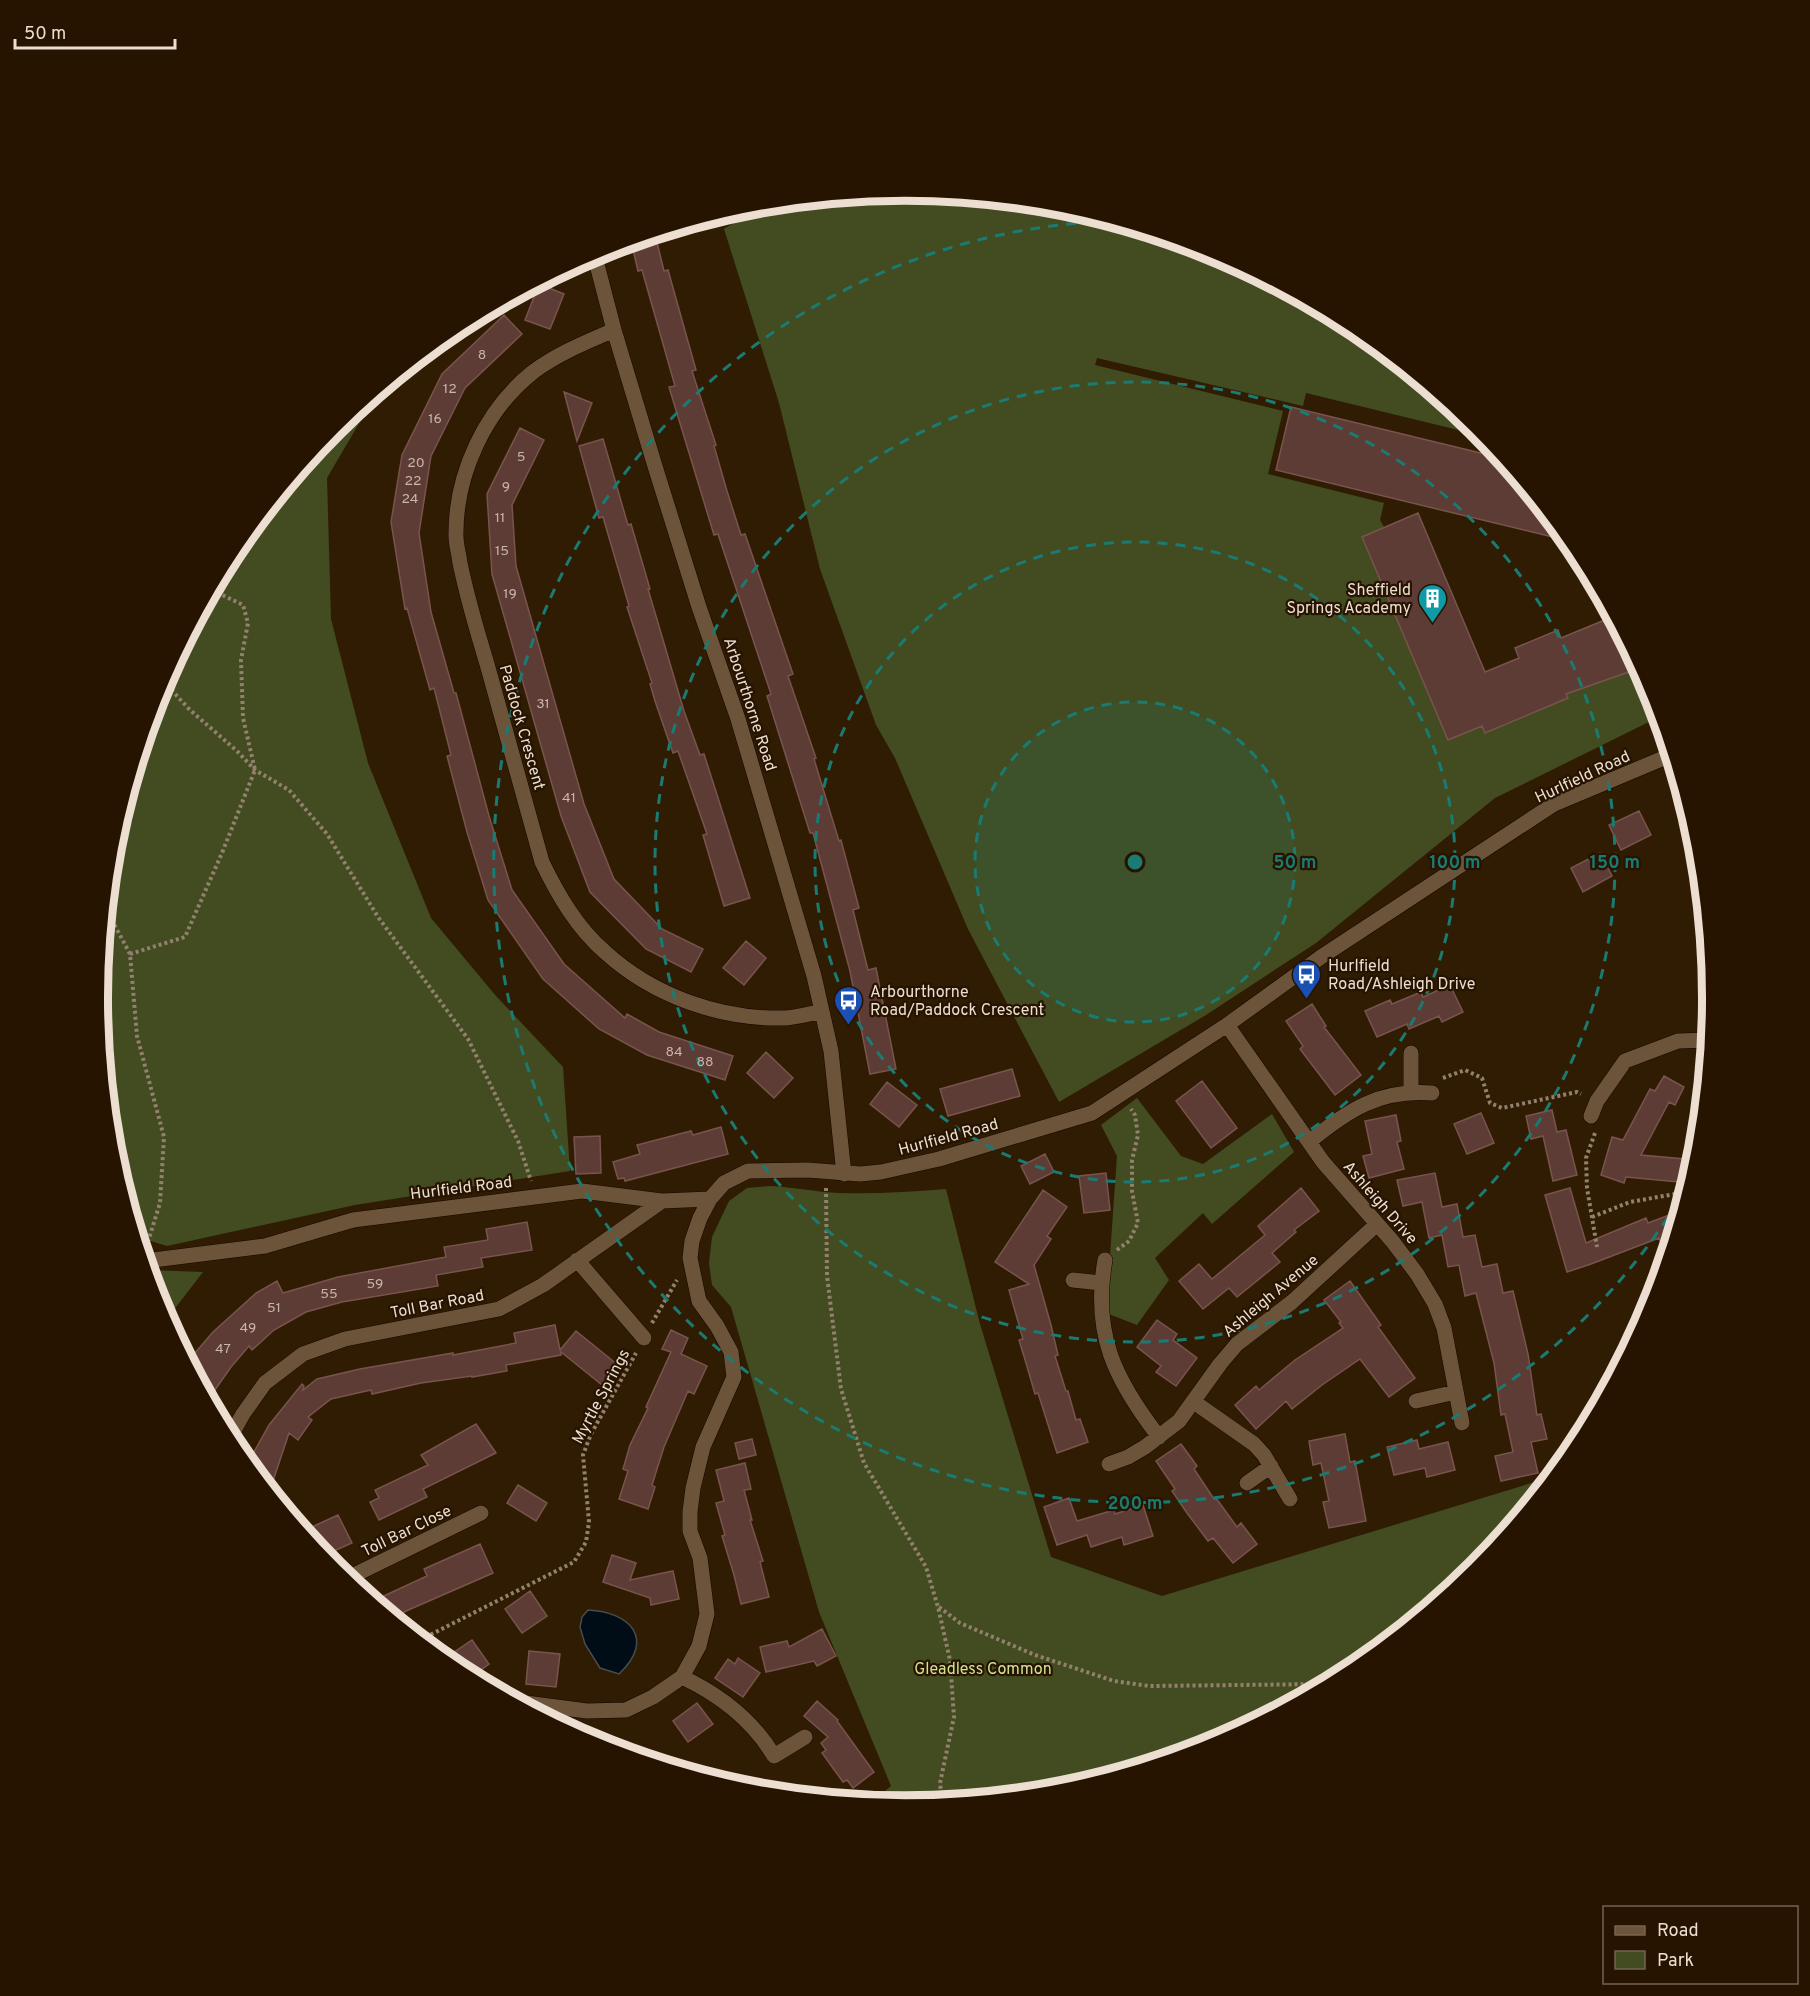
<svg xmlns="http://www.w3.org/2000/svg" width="1810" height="1996" font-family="Overpass,sans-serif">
<rect width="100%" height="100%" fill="#301c03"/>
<path fill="#424c20" d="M905,191L1063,206L1214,252L1354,327L1476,427L1483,436L1306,393L1303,406L1097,358L1095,365L1283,411L1268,474L1384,503L1380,520L1384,527L1363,537L1482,726L1568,698L1564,688L1640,668L1651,689L1659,717L1495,798L1316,943L1206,1015L1059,1102L968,929L895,758L876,725L820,569L779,403L724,229L764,204Z
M378,391L327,478L331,619L368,763L431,918L496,996L563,1067L570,1171L355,1205L167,1246L138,1237L113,1155L98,998L113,840L159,689L234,549L334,427Z
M1137,1098L1181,1156L1203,1164L1272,1114L1294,1152L1212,1224L1203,1213L1155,1258L1169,1280L1137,1325L1106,1313L1117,1156L1101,1125Z
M770,1186C793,1187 816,1192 839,1193C875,1194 910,1192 946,1189L980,1324L1051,1557L1162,1596L1551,1477L1476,1569L1353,1670L1214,1744L1062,1790L905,1805L872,1802L891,1786L819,1612L731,1307L712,1285L709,1263L712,1237L729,1201L747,1188Z
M148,1270L203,1272L166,1320L159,1307Z"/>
<path fill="#000d16" stroke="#474c4e" stroke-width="1.5" d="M588,1610C630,1612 656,1639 619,1674L600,1668L585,1644L580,1627L582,1617Z"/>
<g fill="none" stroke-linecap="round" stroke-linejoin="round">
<path stroke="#474c4e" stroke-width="7" d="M237,545L241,546"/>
</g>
<path fill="#5e3c36" stroke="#78544d" stroke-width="1.5" d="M655,234L664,271L668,270L696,370L692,371L716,445L714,446L727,491L741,535L745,534L793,674L788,676L816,758L814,759L839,841L841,840L859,908L853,910L868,970L876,968L896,1069L870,1074L850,971L813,833H810L767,696L771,694L718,534L714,535L669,387L675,386L642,270L638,271L631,241Z
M539,284L564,294L550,329L525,320Z
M504,315L522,334L465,388L431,456L419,533L431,612L454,693H456L489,816L512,890L564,964L625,1018L627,1014L659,1032L733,1056L725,1080L647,1055L599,1029L543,979L488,900L467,832L447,756L451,755L434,688L430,690L407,608L405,609L391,522L402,455L442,374Z
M564,392L592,403L577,441Z
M1291,407L1501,458L1569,541L1276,470Z
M520,428L544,440L512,505L516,566L584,804L614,879L662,929L703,949L691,972L646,949L590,892L561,816L492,574L487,494Z
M603,439L628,525L631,524L636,541L650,589H648L684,711L700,755L704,754L750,898L724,906L703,835L707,834L678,751L673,753L655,701L650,684L652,683L627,607L629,606L603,517L599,518L579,446Z
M1418,513L1485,672L1519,658L1515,648L1558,630L1561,638L1612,617L1640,668L1566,694L1568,698L1485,733L1482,726L1448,740L1362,537Z
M1639,811L1651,835L1621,850L1609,825Z
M1600,853L1612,876L1583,892L1571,868Z
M746,941L766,958L744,985L723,968Z
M1450,985L1463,1012L1442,1022L1439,1016L1409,1029L1407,1024L1377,1037L1365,1011L1390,1000L1392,1004L1421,992L1423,997Z
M1312,1004L1326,1026L1324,1027L1361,1075L1335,1095L1300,1049L1303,1046L1286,1021Z
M766,1052L793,1078L774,1098L747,1073Z
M1012,1069L1020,1096L948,1116L940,1089Z
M1664,1076L1684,1087L1675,1105L1669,1102L1641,1155L1696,1160L1689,1183L1626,1177L1624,1183L1601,1175L1612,1137L1623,1140L1650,1089L1655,1091Z
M1202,1081L1237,1128L1211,1148L1176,1101Z
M887,1082L917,1105L899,1127L870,1104Z
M1552,1110L1557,1132L1566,1130L1577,1175L1553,1181L1543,1136L1531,1139L1526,1116Z
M1481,1113L1494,1143L1467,1154L1454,1124Z
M1396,1115L1401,1141L1397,1142L1404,1169L1369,1178L1363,1156L1372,1154L1365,1121Z
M721,1127L728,1154L625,1181L624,1178L618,1179L613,1162L640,1154L637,1145L691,1131L693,1135Z
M600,1136L601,1173L576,1174L574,1137Z
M1045,1154L1054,1172L1030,1184L1021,1166Z
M1106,1173L1110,1210L1084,1213L1079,1176Z
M1435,1173L1442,1207L1457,1204L1463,1237L1475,1235L1482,1267L1497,1264L1503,1293L1513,1291L1528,1354L1537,1415L1541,1414L1547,1439L1531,1442L1538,1473L1501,1481L1495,1456L1513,1452L1505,1414L1501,1415L1494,1363L1476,1293L1465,1296L1459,1265L1448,1267L1442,1235L1429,1238L1422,1202L1403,1206L1397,1180Z
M1301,1188L1319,1211L1294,1230L1296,1232L1272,1253L1280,1262L1237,1297L1229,1288L1203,1309L1179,1281L1199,1264L1212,1279L1265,1235L1258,1226Z
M1570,1188L1586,1243L1646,1218L1648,1223L1680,1211L1666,1257L1659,1238L1591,1264L1567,1272L1545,1195Z
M1043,1190L1067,1207L1047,1236L1051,1239L1034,1265L1051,1325L1058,1355L1055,1356L1066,1391H1068L1076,1420L1080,1419L1088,1442L1057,1453L1038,1393L1035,1394L1026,1363L1019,1340L1023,1339L1009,1290L1029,1284L995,1262Z
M527,1222L532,1250L481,1258L483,1267L436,1275L438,1286L342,1302L306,1312L274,1330L252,1350L249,1346L231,1367L208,1400L188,1361L213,1332L256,1293L277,1281L283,1293L338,1277L446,1257L444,1247L488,1240L486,1229Z
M1350,1281L1381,1325L1378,1327L1415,1378L1389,1397L1360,1359L1322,1385L1292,1409L1286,1401L1256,1429L1235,1405L1256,1386L1259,1390L1295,1360L1343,1328L1339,1323L1341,1322L1324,1300Z
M1157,1320L1177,1334L1173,1340L1197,1358L1176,1386L1156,1372L1161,1366L1137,1347Z
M555,1325L560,1350L576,1331L618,1365L602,1385L561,1352V1355L506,1365L507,1371L472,1377V1376L421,1383L372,1394L371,1390L331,1399L308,1417L312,1420L298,1440L289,1433L270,1490L248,1464L252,1451L254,1452L269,1425L302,1384L304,1386L303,1390L317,1379L360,1369L453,1353V1355L516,1343L514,1333Z
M671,1330L688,1338L681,1354L707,1366L694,1394L688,1391L664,1447L652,1485L655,1487L648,1509L619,1499L628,1471L623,1469L630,1445L648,1408L646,1407L671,1352L662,1349Z
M476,1424L496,1453L423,1489L427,1497L379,1520L370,1502L379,1498L375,1490L428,1465L421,1455Z
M1345,1434L1350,1462L1355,1461L1366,1521L1329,1528L1323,1502L1329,1501L1321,1463L1313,1465L1309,1441Z
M752,1439L756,1455L739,1459L735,1443Z
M1417,1440L1419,1449L1448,1442L1455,1470L1427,1477L1425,1468L1394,1475L1387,1447Z
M1181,1444L1197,1466L1194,1469L1214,1499L1216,1498L1237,1527L1241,1523L1257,1544L1233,1563L1213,1538L1208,1541L1187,1513L1172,1491L1175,1489L1156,1461Z
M745,1463L751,1489L744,1490L752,1520H750L763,1561L760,1562L769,1597L741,1604L734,1575L722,1536L725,1535L716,1503L724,1501L716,1470Z
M518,1485L547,1503L536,1521L507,1503Z
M1069,1498L1077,1521L1114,1510L1115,1514L1143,1505L1153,1536L1124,1545L1122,1537L1091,1547L1087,1535L1057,1545L1044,1507Z
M338,1515L352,1543L323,1556L303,1531Z
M480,1544L493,1573L406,1611L394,1618L373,1601L427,1576L424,1569Z
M612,1555L636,1563L630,1580L673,1571L679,1599L651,1605L650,1598L603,1582Z
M530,1591L547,1616L522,1633L505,1609Z
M822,1629L836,1656L817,1666L814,1661L766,1672L760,1647L787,1641L789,1647Z
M472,1640L489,1664L471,1677L456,1669L444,1659Z
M529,1651L560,1654L556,1687L526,1684Z
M738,1658L760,1673L743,1697L715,1678L728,1659L735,1664Z
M817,1701L838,1720L837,1721L874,1772L853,1788L847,1780L843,1782L822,1753L826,1750L821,1743L828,1737L804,1716Z
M697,1703L713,1724L688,1742L673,1721Z"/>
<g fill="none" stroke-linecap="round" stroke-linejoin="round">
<defs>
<path id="street" d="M594,253L614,330L654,463L699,607L738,719L814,976L831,1051L844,1174
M614,330C586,342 557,354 533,372C485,410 455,475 456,536C456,545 459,554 460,563C467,597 477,631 487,664C505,730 524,796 542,862C558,895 577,928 605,952C653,996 721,1020 786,1018C798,1017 810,1014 822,1011
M1227,1025L1323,1162L1393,1242L1417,1274L1435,1304L1444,1328L1462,1423
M1411,1053V1091
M1591,1116L1597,1101L1625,1061L1678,1041L1708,1040
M1309,1142C1348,1110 1380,1089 1432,1093
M577,1260L644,1338
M1105,1260C1092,1334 1115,1380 1159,1437
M145,1261L265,1246L353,1220L582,1191L662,1201L710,1199
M1073,1280L1101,1283
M1416,1401L1456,1392
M1194,1402L1254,1444L1264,1455L1290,1499
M229,1439L243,1414L265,1383L303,1354L345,1339L499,1309L543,1285L662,1201
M1109,1464L1128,1457L1145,1447L1179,1421L1220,1364L1237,1344L1292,1302L1377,1224
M1247,1483L1271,1466
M346,1579L481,1513
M682,1677C720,1695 752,1719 774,1756L805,1737
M518,1702L587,1711L626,1710L653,1697L682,1677L699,1646L707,1614L700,1558L690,1531V1512L693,1488L703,1447L734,1377L731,1352L717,1326L699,1301L690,1258L692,1241L700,1218L710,1199L724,1183L748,1171L807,1170L860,1174L881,1172L939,1159L1092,1113L1227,1025L1321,957L1554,804L1671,755"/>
</defs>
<use href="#street" stroke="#170600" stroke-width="16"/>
<path stroke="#92816e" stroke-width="4" stroke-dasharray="3 3" stroke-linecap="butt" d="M163,681L190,710L237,751L255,770L289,790L327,834L378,917L468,1039L518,1141L531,1181
M106,909L130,954L137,1036L164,1137L160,1203L147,1245
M130,954L185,937L222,853L255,770L243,718L241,660L248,623L243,605L212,590
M1443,1078L1465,1070L1482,1078L1490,1103L1502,1108L1577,1092L1581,1094
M1595,1133L1586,1158L1587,1188L1597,1247
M826,1188L827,1276L841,1389L864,1463L926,1567L938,1607L950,1660L954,1717L940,1783L942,1802
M1592,1217L1630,1202L1686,1192
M1117,1250L1129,1241L1138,1223L1132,1191V1160L1138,1135L1135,1115L1131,1109
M652,1323L677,1280
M939,1607L960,1623L1035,1655L1114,1681L1149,1686L1327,1684
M420,1640L574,1562L586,1542L589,1522L583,1455L591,1434L636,1353"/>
<use href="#street" stroke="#6b543a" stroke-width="15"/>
</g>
<circle cx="1135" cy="862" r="160" fill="#1a7b73" fill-opacity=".12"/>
<g fill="none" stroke="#1a7b73" stroke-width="3" stroke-dasharray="10 8">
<circle cx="1135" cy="862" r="160"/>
<circle cx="1135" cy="862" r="320"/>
<circle cx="1135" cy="862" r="480"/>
<path d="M1687 1187A641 641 0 1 1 1113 221"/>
</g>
<defs>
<symbol id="building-pin" viewBox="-11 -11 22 30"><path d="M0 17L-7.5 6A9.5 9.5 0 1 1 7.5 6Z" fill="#0f9aa8" stroke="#261300"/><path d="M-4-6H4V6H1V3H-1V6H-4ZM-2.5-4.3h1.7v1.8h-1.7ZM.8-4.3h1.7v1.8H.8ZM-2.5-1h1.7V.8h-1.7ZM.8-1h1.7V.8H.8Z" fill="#fff"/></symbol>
<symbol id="bus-pin" viewBox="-11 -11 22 30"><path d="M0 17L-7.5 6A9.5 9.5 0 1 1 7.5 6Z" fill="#1a4fb4" stroke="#261300"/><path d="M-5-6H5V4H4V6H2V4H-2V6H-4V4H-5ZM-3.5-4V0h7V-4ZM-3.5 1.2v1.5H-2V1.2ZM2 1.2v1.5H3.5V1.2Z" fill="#fff"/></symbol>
</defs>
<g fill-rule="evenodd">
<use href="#building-pin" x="1416" y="582" width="33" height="45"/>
<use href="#bus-pin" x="1290" y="958" width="33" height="45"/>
<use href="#bus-pin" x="832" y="984" width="33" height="45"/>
</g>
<g text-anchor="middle" stroke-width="4.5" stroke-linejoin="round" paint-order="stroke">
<g font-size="14" fill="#c8b6aa">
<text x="482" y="359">8</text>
<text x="450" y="393">12</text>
<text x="435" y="423">16</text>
<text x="521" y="461">5</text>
<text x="416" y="467">20</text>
<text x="413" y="485">22</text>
<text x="506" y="491">9</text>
<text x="410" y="503">24</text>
<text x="500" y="522">11</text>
<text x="502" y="555">15</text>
<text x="510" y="598">19</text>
<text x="543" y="708">31</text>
<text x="569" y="802">41</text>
<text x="674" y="1056">84</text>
<text x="705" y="1066">88</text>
<text x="375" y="1288">59</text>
<text x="329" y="1298">55</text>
<text x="274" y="1312">51</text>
<text x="248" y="1332">49</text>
<text x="223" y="1353">47</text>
</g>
<g font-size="16" fill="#ecded0" stroke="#261300" text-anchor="start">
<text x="1411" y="595" text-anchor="end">Sheffield<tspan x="1411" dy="18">Springs Academy</tspan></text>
<text x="1328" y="971">Hurlfield<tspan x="1328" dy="18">Road/Ashleigh Drive</tspan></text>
<text x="870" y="997">Arbourthorne<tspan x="870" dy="18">Road/Paddock Crescent</tspan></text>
</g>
<g font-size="16" fill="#ecded0" stroke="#261300">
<text transform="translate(751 704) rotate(72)" y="6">Arbourthorne Road</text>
<text transform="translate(523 727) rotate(74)" y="6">Paddock Crescent</text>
<text transform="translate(1582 776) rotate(-25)" y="6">Hurlfield Road</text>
<text transform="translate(948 1136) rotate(-15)" y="6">Hurlfield Road</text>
<text transform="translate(461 1187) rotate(-7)" y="6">Hurlfield Road</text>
<text transform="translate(1381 1202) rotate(49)" y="6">Ashleigh Drive</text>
<text transform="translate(1270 1295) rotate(-40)" y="6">Ashleigh Avenue</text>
<text transform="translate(437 1303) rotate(-11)" y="6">Toll Bar Road</text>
<text transform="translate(600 1396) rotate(-62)" y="6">Myrtle Springs</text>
<text transform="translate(406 1530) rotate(-26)" y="6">Toll Bar Close</text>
</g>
<g font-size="16" fill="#cee48f" stroke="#261300">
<text x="983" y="1674">Gleadless Common</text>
</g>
</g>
<path d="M0 0H1810V1996H0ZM108 998a797 797 0 1 1 1594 0a797 797 0 1 1-1594 0Z" fill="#261300" fill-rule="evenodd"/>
<path fill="none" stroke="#ecded0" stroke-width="8" d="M108 998a797 797 0 1 1 1594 0a797 797 0 1 1-1594 0Z"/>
<circle cx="1135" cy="862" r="9" fill="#1a7b73" stroke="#261300" stroke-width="3"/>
<g font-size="18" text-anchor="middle" font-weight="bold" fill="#1a7b73" stroke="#261300" stroke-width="4.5" stroke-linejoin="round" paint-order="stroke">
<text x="1295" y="868">50 m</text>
<text x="1455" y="868">100 m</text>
<text x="1615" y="868">150 m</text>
<text x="1135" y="1509">200 m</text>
</g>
<rect x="1603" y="1906" width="195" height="78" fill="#261300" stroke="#756453" stroke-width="1.5"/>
<rect x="1615" y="1926" width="30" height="9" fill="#6b543a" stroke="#756453" stroke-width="1.5"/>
<text x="1657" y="1936" font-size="18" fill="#ecded0">Road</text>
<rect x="1615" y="1951" width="30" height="18" fill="#424c20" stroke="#756453" stroke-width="1.5"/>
<text x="1657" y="1966" font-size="18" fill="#ecded0">Park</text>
<path d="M15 39v9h160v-9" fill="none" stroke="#ecded0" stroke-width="3"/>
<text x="24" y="39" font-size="18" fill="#ecded0" stroke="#261300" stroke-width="4.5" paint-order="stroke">50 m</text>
</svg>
